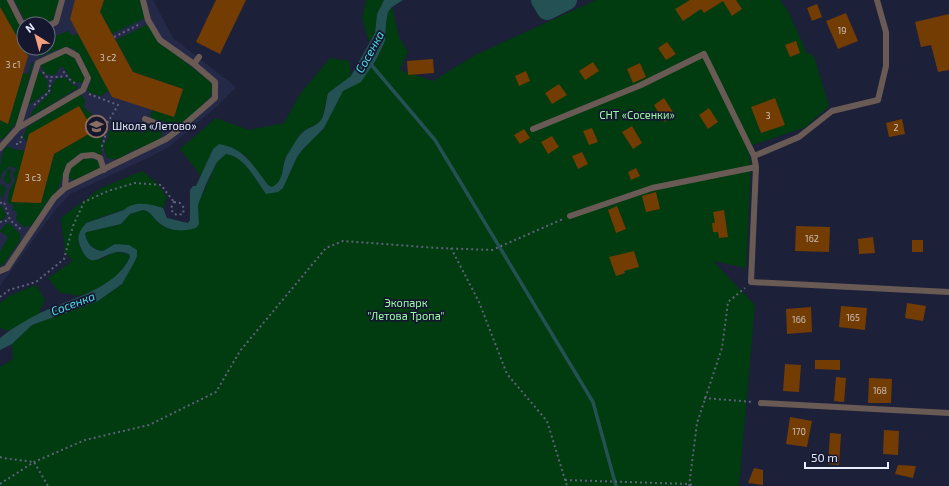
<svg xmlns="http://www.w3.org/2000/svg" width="949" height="486" font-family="'Exo 2',sans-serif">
<rect width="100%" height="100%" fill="#1d2039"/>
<path fill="#252948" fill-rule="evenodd" d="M0,0H153L173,38L236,87L216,107L170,146L152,156L70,194L55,210L0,286ZM24,24H48V48H24Z"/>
<path fill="#013b10" d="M0,0H6L8,2L24,30V48H27L24,50L0,7Z
M14,0H59L53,20L46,24H27Z
M104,0H140L145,17L143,19L112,34L100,12Z
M366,0H384L377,14L375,33L369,42L362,18Z
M596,0H780L788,11L807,53L814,56L829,106L806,127L747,147L751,163L746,268L713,261L755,305L739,486H0V367L13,359L12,344L32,325L98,301L122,284L137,256L115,244L103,251C92,249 87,244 85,233L87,232L121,224L130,214L143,210C151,212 152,216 157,221C170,235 184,228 199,224L198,205L217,162L226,154C244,156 255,179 265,192L272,187L268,185L244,154L213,149L201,176L180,149L216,118L249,130L284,123L300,94L330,58L349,61L351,76L328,93L322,119L317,124L302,132L284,160L281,178L289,176L297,157L303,149L324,128L343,91L370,68L376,60L385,41L386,23L388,12L392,7L399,37L408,52L400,70L433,81L475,55Z
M146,25L149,26L159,42L210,81C213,87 213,92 210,98L180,125H174L153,119L150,115L152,110L174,117L183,89L133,72L116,40Z
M69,31L72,36L78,34L109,91L100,96L88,92L87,90L91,82L90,78C74,43 76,41 39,57L37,55L39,48H48V38Z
M66,53L73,56L84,76L85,82L83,84L81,82L75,83L69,80V76L63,67H60L55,75L45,74L42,68L41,64Z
M32,61L33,64L17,122L3,139H0V120L8,124L23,73L28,74Z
M38,71L44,76V79H47L48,91L29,105Z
M65,77L73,85L78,86V88L29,118L33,110L51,92V87L56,79Z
M81,94L85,101L84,108C92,113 95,117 94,127L103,132C103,141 101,146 102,156L98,154L68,163L58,189L51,197L31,226L24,227L16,220L17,212L13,210V205L8,203C7,194 10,188 15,181L13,174L16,169L13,167H8L2,173L0,181C0,171 0,149 8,146L13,149L25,151L11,202L41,203L54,154L93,131L27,141L25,140L23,137L27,127Z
M120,123V126L144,133L147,125L150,124L161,129L162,136L159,140L130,152C123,158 116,161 107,158L103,146L108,138V132Z
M87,158H91L98,161L100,165L99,169L74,180L70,179C64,168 78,162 87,158Z
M7,169H11L10,175L11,181L9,184L6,183L3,179L6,175Z
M142,171L157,183L167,197L163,208C142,201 107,215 86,223L78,242C84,256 87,264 105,257C108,255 113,253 116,252C120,252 125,254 129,254L130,257L127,264L118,276L95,290L79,296L59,292L48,278L72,261L65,252L61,218L99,189Z
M2,184L6,188L4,195L1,199L0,186Z
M0,206H2L6,215L4,219L0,221Z
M9,223L20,234V241L5,262L0,267V252L8,237L0,231L6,224Z
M36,285L45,299L39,314L8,331L0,328V303L9,296Z"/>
<path fill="#245153" d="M384,0H403L392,7L388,12L386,23L385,41L376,60L361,82L343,91L324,128L303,149L297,157L283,188L278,192L266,194C256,180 244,156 226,154L217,162L206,184L198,205L199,224L196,228C183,232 168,232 157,221C152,216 151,212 143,210L130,214L121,224L87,232L85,233C87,244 92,250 103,251L115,244L129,245L137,250V256L135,261L122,284L98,301L32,325L12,344L0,350V338C12,328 26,320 40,313C69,299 116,289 130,257L129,254C125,253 120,251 117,252C100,255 91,271 81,248C76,237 79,232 86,223L124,210C134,200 151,204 163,208L167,218L188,223L190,220V190L193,186H196L213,149L219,144C245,148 253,166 268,185L272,187C285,181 281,166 287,155C292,148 297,137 303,132C309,127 317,126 321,120C325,115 326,100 328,93L351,76L375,33L377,14Z"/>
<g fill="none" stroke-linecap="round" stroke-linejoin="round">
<path stroke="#245153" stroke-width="3.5" d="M369,62L435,140L593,402L616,486"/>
<path stroke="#245153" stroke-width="20" d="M541,0L547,10L567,0"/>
</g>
<path fill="#733c03" d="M75,0H104L100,12L133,72L183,89L174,117L112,97L70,19Z
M216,0H246L220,54L196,42Z
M690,0H736L742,9L732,16L723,1L704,13L701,9L683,21L675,9Z
M817,4L822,17L812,21L807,8Z
M0,7L28,56L8,124L0,120Z
M846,13L858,41L838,49L826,21Z
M949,14V70L938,72L931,45L921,47L915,22Z
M796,41L800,53L790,57L785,45Z
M667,42L676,54L666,60L658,48Z
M433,59L434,73L408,75L407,61Z
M593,62L599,71L585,80L579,71Z
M640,63L646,77L633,83L627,69Z
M526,71L530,81L519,86L515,76Z
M559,84L567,95L552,104L545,93Z
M664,98L675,115L664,122L654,105Z
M775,98L785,125L761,133L751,107Z
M79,106L94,131L54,154L41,203L11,202L29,134Z
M709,108L718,122L708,129L699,115Z
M902,119L905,134L889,137L886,123Z
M632,126L642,143L633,149L622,132Z
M592,128L598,142L589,145L583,131Z
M524,129L530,138L520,144L514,135Z
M552,136L559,147L548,154L541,142Z
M582,152L588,164L578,169L572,156Z
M636,168L640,176L631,180L628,172Z
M656,192L660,209L646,212L642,196Z
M617,206L626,229L616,233L608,210Z
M724,210L728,237L719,238L718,232H713L712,223H715L713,212Z
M796,226L830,227L829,252L795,251Z
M873,237L875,253L859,254L858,239Z
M912,240H923V252H912Z
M634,251L639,267L624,271L625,273L616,276L609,257Z
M907,303L926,306L923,321L905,318Z
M841,306L867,308L865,330L839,327Z
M811,307L812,332L787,334L786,309Z
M815,360H840V370L815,369Z
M785,364L801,365L799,392L783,391Z
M836,377L846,378L844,402L834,401Z
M869,378L892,379L891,403H868Z
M790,417L812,421L807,447L786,444Z
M884,430L899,431L898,455L883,454Z
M830,433L841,434L839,465L828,464Z
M898,465L916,466L913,478L895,474Z
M754,468L763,470V485L748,483Z"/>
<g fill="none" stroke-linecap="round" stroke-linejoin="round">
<path stroke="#5e6278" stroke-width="2" stroke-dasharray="2 3" stroke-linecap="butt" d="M114,37L140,24
M36,55L37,48
M43,72L47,77H61L64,72L68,78L76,84
M89,94L118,105L105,127V138L102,146L103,150
M34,105L49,92L51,77
M16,144H20L22,136
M174,202L180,203L184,208L183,214L177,215L173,213L171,208Z
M0,203L4,202L10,220L23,231
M0,222L10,220
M451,248L479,302L507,374L547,421L567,486
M0,297L9,290L36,282L64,259L73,226L84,202L108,191L135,183L161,185L174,202
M704,398L753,402
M0,457L3,458L34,462L48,486
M565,480L689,484L695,486
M0,484L34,462L85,440L149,425L216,392L240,351L326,248L343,241L438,248L492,250L563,219
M689,486L697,423L722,348L728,302L745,288"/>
<path stroke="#695a55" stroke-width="6" d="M10,0L21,22L24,24
M48,26L56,22L62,0
M194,64L199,57
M145,119L177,131
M533,129L641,85L704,54L754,156L756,167L751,282L949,292
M0,148L18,128L83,90L88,78L77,56L66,50L38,63L18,128
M754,156L799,137L832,111L878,100L886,66V32L877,0
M65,188L66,174L69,166L82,156L93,155L100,158L104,170
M570,216L652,188L756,167
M0,271L7,268L54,198L65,188L166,139L177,131L215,98V82L194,64L160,40L148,20L143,0
M761,403L949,413"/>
</g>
<defs>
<symbol id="school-ring" viewBox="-11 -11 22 22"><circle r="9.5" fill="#14172e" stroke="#8d6e63" stroke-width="1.5"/><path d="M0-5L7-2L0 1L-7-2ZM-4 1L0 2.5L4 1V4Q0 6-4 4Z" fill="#8d6e63"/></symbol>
</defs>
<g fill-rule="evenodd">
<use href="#school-ring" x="84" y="114" width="25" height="25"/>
</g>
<g text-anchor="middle" stroke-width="3.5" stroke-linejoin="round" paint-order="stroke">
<g font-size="9" fill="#ccc2c0">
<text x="842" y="34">19</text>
<text x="108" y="61">3 с2</text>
<text x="13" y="68">3 с1</text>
<text x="768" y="119">3</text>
<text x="896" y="131">2</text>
<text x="33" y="181">3 с3</text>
<text x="812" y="242">162</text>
<text x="853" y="321">165</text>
<text x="799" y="323">166</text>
<text x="880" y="394">168</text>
<text x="799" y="435">170</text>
</g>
<g font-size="11" fill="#99fca4" stroke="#14172e">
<text x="637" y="119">СНТ «Сосенки»</text>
<text x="406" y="307">Экопарк<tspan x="406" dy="13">"Летова Тропа"</tspan></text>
</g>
<g font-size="11" fill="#eaeeff" stroke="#14172e" text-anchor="start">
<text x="112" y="130">Школа «Летово»</text>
</g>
<g font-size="12" font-style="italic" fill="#4adee6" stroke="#14172e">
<text transform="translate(370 52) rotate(-61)" y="4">Сосенка</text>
<text transform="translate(73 304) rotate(-21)" y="4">Сосенка</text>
</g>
</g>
<g transform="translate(36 36) rotate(323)"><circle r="19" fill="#14172e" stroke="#6a6d82"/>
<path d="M0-3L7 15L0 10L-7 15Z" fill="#f2a07f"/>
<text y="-6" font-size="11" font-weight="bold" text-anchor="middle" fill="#eaeeff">N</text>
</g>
<path d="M805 462v6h83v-6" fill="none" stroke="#eaeeff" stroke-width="2"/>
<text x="811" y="462" font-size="12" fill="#eaeeff" stroke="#14172e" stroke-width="3" paint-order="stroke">50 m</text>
</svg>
